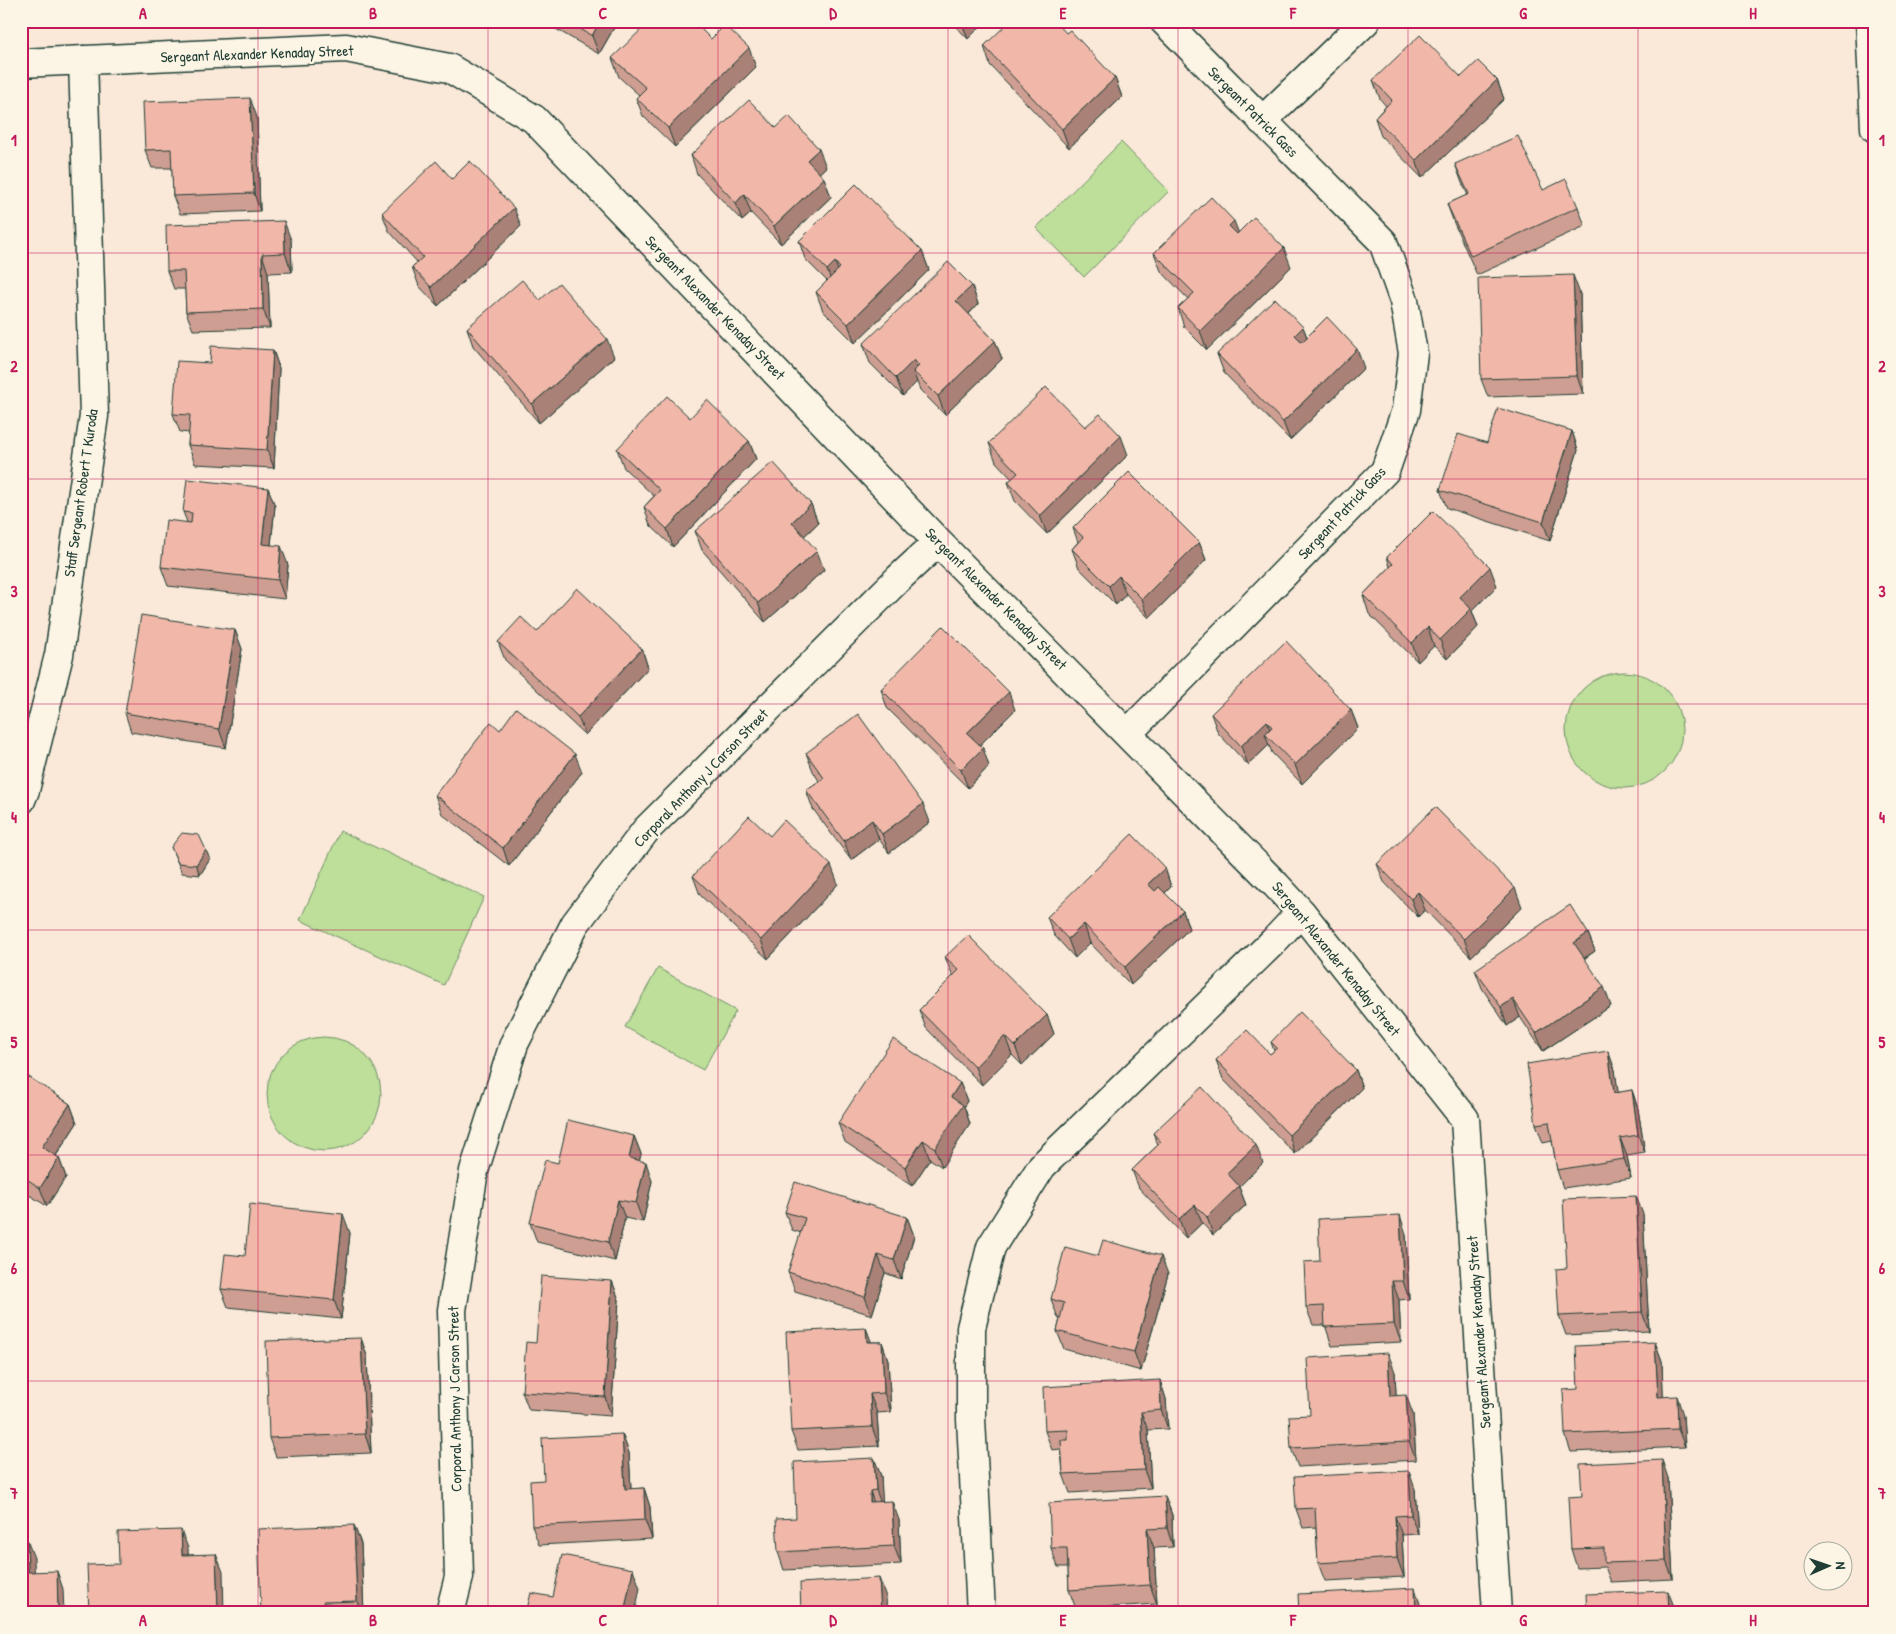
<svg xmlns="http://www.w3.org/2000/svg" width="1896" height="1634" font-family="'Patrick Hand',sans-serif">
<rect width="100%" height="100%" fill="#fae9d9"/>
<filter id="ink" filterUnits="userSpaceOnUse"><feTurbulence type="fractalNoise" baseFrequency=".02" numOctaves="2"/><feDisplacementMap in="SourceGraphic" scale="10" xChannelSelector="R" yChannelSelector="G"/><feConvolveMatrix kernelMatrix="1 2 1 2 8 2 1 2 1" color-interpolation-filters="sRGB"/></filter>
<g filter="url(#ink)">
<path fill="#bddf99" stroke="#6e8e66" d="M1121,142L1169,191L1084,277L1036,228Z
M1566 730a58 58 0 1 1 116 0a58 58 0 1 1-116 0Z
M340,831L484,897L444,985L300,920Z
M658,968L736,1011L703,1070L625,1027Z
M267 1094a57 57 0 1 1 114 0a57 57 0 1 1-114 0Z"/>
<g fill="none" stroke-linecap="round" stroke-linejoin="round">
<defs>
<path id="minor" d="M1870,21L1875,128
M21,63L346,48L449,68L534,119L938,542L1276,885L1301,912L1465,1119L1497,1613
M1262,121L1366,21
M1128,733L1385,471L1406,410L1413,353L1404,301L1383,242L1164,21
M21,800L25,790L59,655L94,416L83,60
M450,1613L459,1577L452,1310L474,1171L514,1044L575,924L646,830L899,578L938,542
M981,1613L971,1419V1328L991,1247L1042,1166L1273,942L1301,912"/>
</defs>
<use href="#minor" stroke="#1f3d34" stroke-width="31"/>
<use href="#minor" stroke="#fcf5e5" stroke-width="28"/>
</g>
<path fill="#cf9e92" stroke="#1f3d34" d="M542,21H618L599,54Z
M951,21H986L968,39Z
M1066,33L1115,78L1122,97L1069,148L990,65L984,46Z
M711,39L756,67L675,147L643,116L636,98L639,95L619,77L612,58Z
M1461,77L1497,80L1504,99L1422,178L1381,136L1375,118L1386,106L1380,99L1373,80Z
M257,117L260,211L180,214L173,196L172,168H152L145,150Z
M776,128L826,167L819,173L824,178L831,197L781,244L751,213L742,221L697,174L691,155Z
M1455,164L1543,190L1578,207L1585,226L1477,275L1454,223L1447,204L1468,195L1462,183Z
M21,168L23,172L25,222H21Z
M452,179L521,226L438,306L419,286L412,267L417,262L389,231L382,213Z
M1239,232L1291,267L1207,350L1184,327L1178,308L1188,299L1161,271L1154,253Z
M291,240L292,272L268,273L270,328L193,330L186,312L185,289H174L167,271Z
M799,241L922,251L929,270L855,343L823,311L816,292L827,281L805,259Z
M972,286L978,304L969,314L995,341L1002,359L945,415L920,390L917,382L903,396L870,363L863,344Z
M1580,294L1583,394L1488,397L1481,379Z
M540,300L614,357L539,423L473,346L467,328Z
M1303,327L1307,337L1364,368L1290,440L1224,373L1217,354Z
M273,350L279,368L274,468L195,464L188,445L189,433L180,432L173,414L210,363Z
M690,418L749,441L756,459L673,547L650,525L644,507L654,496L624,468L617,449Z
M1085,427L1128,455L1047,534L1015,501L1008,482L1012,479L996,462L989,443Z
M1572,431L1578,450L1550,541L1447,508L1440,490Z
M268,488L275,506L271,545L288,565L285,599L168,586L161,567L187,522L183,512Z
M811,504L818,523L804,536L824,570L765,622L702,550L695,531Z
M1073,528L1199,542L1206,560L1149,618L1126,594L1116,605L1079,568L1072,549L1078,542Z
M1387,557L1497,586L1472,611L1478,627L1447,659L1434,646L1418,662L1369,614L1363,595L1390,567Z
M235,630L242,649L226,748L131,732L125,713Z
M537,632L642,649L648,668L585,735L505,660L498,642Z
M881,689L1015,710L980,745L989,766L968,788L887,708Z
M1351,710L1358,728L1302,784L1272,753L1269,745L1248,765L1218,733L1211,714Z
M500,730L582,772L509,866L442,814L435,795Z
M806,753L930,822L889,853L879,839L851,860L813,809L806,790L819,781L813,771Z
M770,836L838,884L768,959L700,895L693,876Z
M171,847L210,859L200,875L182,873Z
M1377,864L1522,907L1471,957L1425,910L1418,917L1384,882Z
M1165,868L1171,887L1165,893L1183,911L1189,929L1131,985L1090,943L1075,958L1054,935L1047,917Z
M1588,933L1595,951L1584,959L1611,1006L1543,1051L1520,1017L1507,1026L1482,988L1475,970Z
M945,957L1047,1015L1054,1034L1022,1065L1012,1055L982,1085L926,1028L919,1010L953,976Z
M1271,1042L1356,1070L1362,1088L1295,1154L1223,1079L1216,1060L1270,1054L1274,1051Z
M1608,1051L1615,1070L1618,1093L1632,1090L1638,1109L1645,1153L1627,1156L1631,1178L1563,1188L1557,1170L1552,1141L1543,1143L1536,1124Z
M21,1072L70,1104L77,1123L56,1156L59,1158L66,1177L47,1206L21,1190Z
M960,1083L967,1101L964,1106L970,1124L942,1167L930,1159L912,1186L845,1142L838,1123Z
M1153,1133L1263,1163L1239,1187L1246,1205L1213,1235L1202,1223L1186,1238L1139,1188L1132,1170L1158,1145Z
M634,1136L641,1154L639,1161L652,1181L643,1222L625,1218L615,1261L537,1242L530,1223L558,1163Z
M785,1212L907,1217L914,1236L901,1279L885,1273L872,1315L795,1291L788,1272L801,1233L792,1230Z
M1643,1214L1649,1331L1566,1335L1559,1316L1567,1268Z
M350,1233L341,1319L228,1307L221,1289Z
M1406,1234L1409,1299L1399,1300L1401,1342L1332,1346L1325,1325H1313L1306,1307L1320,1261Z
M1098,1256L1168,1274L1141,1371L1064,1349L1057,1331L1060,1319L1058,1318L1051,1299Z
M612,1281L619,1300L611,1416L529,1410L522,1392L536,1343Z
M866,1328L871,1342H882L888,1360L891,1412L877,1413L879,1446L798,1450L791,1431Z
M361,1338L367,1356L371,1453L276,1457L269,1438Z
M1655,1342L1662,1361L1663,1397L1683,1415L1685,1447L1571,1452L1565,1434L1578,1389Z
M1395,1372L1396,1396L1413,1414L1416,1460L1298,1467L1291,1448L1310,1415Z
M1160,1380L1166,1399L1168,1429L1148,1430L1151,1488L1070,1493L1063,1474L1061,1449L1052,1450L1045,1431Z
M622,1434L629,1453L631,1489L644,1488L650,1507L652,1539L539,1545L532,1526L544,1480Z
M874,1458L881,1476L882,1502L899,1520L901,1564L784,1570L778,1552L796,1518Z
M1668,1478L1673,1579L1611,1582L1605,1567L1577,1568L1571,1549L1582,1496Z
M1415,1489L1418,1534L1402,1535L1404,1577L1325,1581L1318,1563L1316,1527L1303,1528L1296,1509Z
M1165,1496L1172,1515L1173,1547L1154,1548L1157,1604L1076,1609L1069,1590L1068,1567H1058L1051,1548Z
M354,1525L361,1544L364,1613H261Z"/>
<path fill="#a98177" stroke="#1f3d34" d="M600,21H618L599,54L592,36Z
M961,21H986L968,39Z
M749,48L756,67L675,147L668,128Z
M1115,78L1122,97L1069,148L1062,129Z
M1497,80L1504,99L1422,178L1416,160Z
M250,98L257,117L260,211L254,193Z
M819,149L826,167L813,179L807,160Z
M21,168L23,172L25,222L21,213Z
M824,178L831,197L781,244L774,226Z
M744,194L751,213L742,221L736,203Z
M514,208L521,226L438,306L431,287Z
M284,221L291,240L292,272L285,253Z
M1234,221L1241,239L1229,226Z
M1284,248L1291,267L1207,350L1200,331Z
M922,251L929,270L855,343L848,324Z
M262,254L268,273L270,328L263,309Z
M835,262L842,281L834,288L827,270Z
M1573,275L1580,294L1583,394L1577,376Z
M972,286L978,304L963,320L956,301Z
M1303,327L1310,345L1302,353L1295,335Z
M607,339L614,357L539,423L532,404Z
M995,341L1002,359L945,415L938,396Z
M1357,349L1364,368L1290,440L1283,422Z
M273,350L279,368L274,468L267,450Z
M914,360L920,378L913,371L917,382L903,396L896,378Z
M1572,431L1578,450L1550,541L1543,522Z
M1121,436L1128,455L1047,534L1040,516Z
M749,441L756,459L673,547L667,529Z
M268,488L275,506L269,563L262,544Z
M811,504L818,523L799,541L792,522Z
M1199,542L1206,560L1149,618L1142,599Z
M281,546L288,565L285,599L278,580Z
M817,551L824,570L765,622L758,603Z
M1490,567L1497,586L1472,611L1478,627L1447,659L1440,640L1460,597Z
M1119,576L1126,594L1116,605L1109,586Z
M1428,627L1434,646L1418,662L1412,643Z
M235,630L242,649L226,748L219,729Z
M642,649L648,668L585,735L578,717Z
M1009,692L1015,710L974,751L967,733Z
M1351,710L1358,728L1302,784L1295,765Z
M1267,721L1274,740L1265,734L1269,745L1248,765L1241,746Z
M983,748L989,766L968,788L961,770Z
M575,754L582,772L509,866L503,848Z
M923,804L930,822L889,853L882,834Z
M872,820L879,839L851,860L844,841Z
M206,850L210,859L200,875L196,865Z
M831,865L838,884L768,959L761,940Z
M1165,868L1171,887L1155,902L1148,884Z
M1515,888L1522,907L1471,957L1464,939Z
M1418,892L1425,910L1418,917L1411,899Z
M1183,911L1189,929L1131,985L1125,967Z
M1084,924L1090,943L1075,958L1068,939Z
M1588,933L1595,951L1580,961L1574,943Z
M1604,987L1611,1006L1543,1051L1536,1033Z
M1513,999L1520,1017L1507,1026L1501,1007Z
M1047,1015L1054,1034L1022,1065L1015,1046Z
M1005,1036L1012,1055L982,1085L975,1067Z
M1608,1051L1615,1070L1621,1112L1614,1093Z
M1356,1070L1362,1088L1295,1154L1289,1135Z
M960,1083L967,1101L964,1106L970,1124L942,1167L935,1148L951,1097Z
M1632,1090L1638,1109L1645,1153L1638,1135Z
M70,1104L77,1123L49,1166L42,1147Z
M634,1136L641,1154L636,1177L629,1158Z
M1620,1138L1627,1156L1631,1178L1624,1159Z
M923,1140L930,1159L912,1186L905,1167Z
M1256,1145L1263,1163L1239,1187L1246,1205L1213,1235L1207,1217L1227,1173Z
M59,1158L66,1177L47,1206L40,1188Z
M646,1162L652,1181L643,1222L636,1203Z
M1636,1196L1643,1214L1649,1331L1642,1312Z
M618,1200L625,1218L615,1261L608,1242Z
M1195,1205L1202,1223L1186,1238L1179,1219Z
M343,1214L350,1233L341,1319L334,1300Z
M1400,1215L1406,1234L1409,1299L1403,1281Z
M907,1217L914,1236L901,1279L894,1260Z
M878,1255L885,1273L872,1315L865,1297Z
M1161,1256L1168,1274L1141,1371L1134,1352Z
M612,1281L619,1300L611,1416L605,1397Z
M1392,1281L1399,1300L1401,1342L1394,1324Z
M866,1328L873,1346L867,1342Z
M361,1338L367,1356L371,1453L365,1434Z
M882,1342L888,1360L891,1412L884,1393Z
M1655,1342L1662,1361L1664,1416L1658,1397Z
M1388,1353L1395,1372L1397,1415L1390,1396Z
M1160,1380L1166,1399L1168,1429L1161,1410Z
M870,1394L877,1413L879,1446L872,1427Z
M1406,1395L1413,1414L1416,1460L1409,1442Z
M1677,1396L1683,1415L1685,1447L1678,1429Z
M1141,1412L1148,1430L1151,1488L1144,1470Z
M622,1434L629,1453L632,1507L625,1489Z
M874,1458L881,1476L883,1509L876,1490Z
M1662,1460L1668,1478L1673,1579L1666,1561Z
M1409,1471L1415,1489L1418,1534L1411,1515Z
M644,1488L650,1507L652,1539L645,1520Z
M870,1491L876,1509L870,1502Z
M1165,1496L1172,1515L1173,1547L1167,1528Z
M892,1501L899,1520L901,1564L894,1546Z
M1395,1516L1402,1535L1404,1577L1397,1558Z
M354,1525L361,1544L364,1613H361L357,1601Z
M1147,1529L1154,1548L1157,1604L1150,1585Z
M181,1530L188,1548L189,1573L182,1555Z
M27,1540L34,1558L35,1590L28,1572Z
M216,1554L223,1572L224,1613H218Z
M633,1569L640,1588L635,1613H624Z
M57,1571L63,1589L64,1613H58Z
M879,1578L886,1597L887,1613H881Z
M1415,1588L1421,1607L1422,1613H1416Z
M1668,1591L1675,1609V1613H1669Z
M323,1602L327,1613H324Z"/>
<path fill="#f1b8aa" stroke="#1f3d34" d="M567,21H600L592,36Z
M650,21H693L711,39L725,25L749,48L668,128L636,98L646,88L612,58Z
M1010,21H1055L1066,33L1070,30L1115,78L1062,129L984,46Z
M1420,35L1461,77L1478,61L1497,80L1416,160L1375,118L1392,100L1373,80Z
M250,98L254,193L173,196L171,149L145,150L143,102Z
M749,100L776,128L789,116L819,149L807,160L824,178L774,226L744,194L736,203L691,155Z
M1518,136L1543,190L1566,179L1578,207L1471,256L1447,204L1469,194L1455,164Z
M436,161L452,179L470,161L514,208L431,287L412,267L423,257L382,213Z
M856,184L922,251L848,324L816,292L840,268L835,262L827,270L799,241Z
M1211,197L1234,221L1229,226L1237,234L1254,217L1284,248L1200,331L1178,308L1194,293L1154,253Z
M284,221L285,253L262,254L263,309L186,312L184,271H167L166,225Z
M948,262L972,286L956,301L995,341L938,396L913,371L919,366L914,360L896,378L863,344Z
M1573,275L1577,376L1481,379L1478,278Z
M522,280L540,300L559,283L607,339L532,404L467,328Z
M1275,298L1303,327L1295,335L1302,342L1327,317L1357,349L1283,422L1217,354Z
M211,346L273,350L267,450L188,445L190,415L173,414L177,361L210,363Z
M1046,387L1085,427L1100,414L1121,436L1040,516L1008,482L1018,473L989,443Z
M667,396L690,418L707,400L749,441L667,529L644,507L660,490L617,449Z
M1498,408L1572,431L1543,522L1440,490L1458,434L1487,443Z
M773,462L811,504L792,522L817,551L758,603L695,531Z
M1129,472L1199,542L1142,599L1119,576L1109,586L1072,549L1083,537L1073,528Z
M187,479L268,488L262,544L281,546L278,580L161,567L166,520L191,523L192,513L183,512Z
M1433,511L1490,567L1460,597L1471,609L1440,640L1428,627L1412,643L1363,595L1393,564L1387,557Z
M577,588L642,649L578,717L498,642L521,617L537,632Z
M141,615L235,630L219,729L125,713Z
M943,626L1009,692L967,733L983,748L961,770L881,689Z
M1286,641L1351,710L1295,765L1265,734L1272,727L1267,721L1241,746L1211,714Z
M516,708L575,754L503,848L435,795L491,722L500,730Z
M858,714L923,804L882,834L872,820L844,841L806,790L824,778L806,753Z
M1435,807L1515,888L1464,939L1418,892L1411,899L1377,864Z
M749,816L770,836L784,820L831,865L761,940L693,876Z
M182,833L199,835L206,850L196,865L178,863L171,847Z
M1132,834L1165,868L1148,884L1155,891L1159,887L1183,911L1125,967L1084,924L1068,939L1047,917Z
M1570,905L1588,933L1574,943L1604,987L1536,1033L1513,999L1501,1007L1475,970Z
M968,935L1047,1015L1015,1046L1005,1036L975,1067L919,1010L959,970L945,957Z
M1300,1012L1356,1070L1289,1135L1216,1060L1247,1030L1270,1054L1277,1048L1271,1042Z
M893,1039L960,1083L951,1097L963,1105L935,1148L923,1140L905,1167L838,1123Z
M1608,1051L1614,1093L1632,1090L1638,1135L1620,1138L1624,1159L1557,1170L1549,1122L1536,1124L1527,1064Z
M21,1072L70,1104L42,1147L59,1158L40,1188L21,1175Z
M1202,1087L1256,1145L1227,1173L1239,1186L1207,1217L1195,1205L1179,1219L1132,1170L1161,1142L1153,1133Z
M568,1120L634,1136L629,1158L646,1162L636,1203L618,1200L608,1242L530,1223L545,1160L558,1163Z
M795,1182L907,1217L894,1260L878,1255L865,1297L788,1272L805,1218L785,1212Z
M1636,1196L1642,1312L1559,1316L1556,1269L1567,1268L1563,1199Z
M250,1204L343,1214L334,1300L221,1289L225,1254L245,1256Z
M1400,1215L1403,1281H1392L1394,1324L1325,1327L1324,1306L1306,1307L1304,1262L1320,1261L1318,1219Z
M1103,1240L1161,1256L1134,1352L1057,1331L1064,1303L1051,1299L1065,1247L1098,1256Z
M541,1276L612,1281L605,1397L522,1392L526,1342L536,1343Z
M866,1328L867,1342H882L884,1393L870,1394L872,1427L791,1431L786,1332Z
M361,1338L365,1434L269,1438L266,1341Z
M1655,1342L1658,1397L1677,1396L1678,1429L1565,1434L1563,1390L1578,1389L1576,1346Z
M1388,1353L1390,1396L1406,1395L1409,1442L1291,1448L1289,1416L1310,1415L1307,1358Z
M1160,1380L1161,1410L1141,1412L1144,1470L1063,1474L1061,1440H1068V1430L1045,1431L1043,1387Z
M622,1434L625,1489L644,1488L645,1520L532,1526L530,1481L544,1480L542,1438Z
M874,1458L876,1490L870,1491V1502L892,1501L894,1546L778,1552L776,1519L796,1518L794,1462Z
M1662,1460L1666,1561L1604,1563V1548L1571,1549L1568,1497L1582,1496L1580,1464Z
M1409,1471L1411,1515L1395,1516L1397,1558L1318,1563L1315,1508L1296,1509L1294,1477Z
M1165,1496L1167,1528L1147,1529L1150,1585L1069,1590L1067,1548H1051L1049,1503Z
M354,1525L357,1601L323,1602L324,1613H261L258,1529Z
M181,1530L182,1555L216,1554L218,1613H89L87,1565L119,1564L118,1532Z
M21,1540H27L28,1572L57,1571L58,1613H21Z
M562,1555L633,1569L624,1613H526L531,1593L553,1597Z
M879,1578L881,1613H801L800,1583Z
M1415,1588L1416,1613H1299L1298,1594Z
M1668,1591L1669,1613H1587L1586,1594Z"/>
</g>
<path fill="none" stroke="#c2185b" stroke-width="1" stroke-opacity="0.55" d="M258,21V1613M488,21V1613M718,21V1613M948,21V1613M1178,21V1613M1408,21V1613M1638,21V1613M21,253H1875M21,479H1875M21,704H1875M21,930H1875M21,1155H1875M21,1381H1875"/>
<g text-anchor="middle" stroke-width="4.5" stroke-linejoin="round" paint-order="stroke">
<g font-size="15" fill="#1f3d34" stroke="#fcf5e5">
<text transform="translate(257 54) rotate(-2)" y="5">Sergeant Alexander Kenaday Street</text>
<text transform="translate(1253 112) rotate(45)" y="5">Sergeant Patrick Gass</text>
<text transform="translate(715 308) rotate(46)" y="5">Sergeant Alexander Kenaday Street</text>
<text transform="translate(81 493) rotate(-82)" y="5">Staff Sergeant Robert T Kuroda</text>
<text transform="translate(1342 513) rotate(-47)" y="5">Sergeant Patrick Gass</text>
<text transform="translate(996 599) rotate(45)" y="5">Sergeant Alexander Kenaday Street</text>
<text transform="translate(701 778) rotate(-46)" y="5">Corporal Anthony J Carson Street</text>
<text transform="translate(1336 959) rotate(51)" y="5">Sergeant Alexander Kenaday Street</text>
<text transform="translate(1479 1332) rotate(-94)" y="5">Sergeant Alexander Kenaday Street</text>
<text transform="translate(455 1399) rotate(-91)" y="5">Corporal Anthony J Carson Street</text>
</g>
</g>
<rect width="1896" height="1634" fill="none" stroke="#fcf5e5" stroke-width="55"/>
<g transform="translate(1828 1566) rotate(88)"><circle r="24" fill="#fcf5e5" stroke="#a4ab9e"/>
<path d="M0-4L9 19L0 12L-9 19Z" fill="#1f3d34"/>
<text y="-8" font-size="14" font-weight="bold" text-anchor="middle" fill="#1f3d34">N</text>
</g>
<rect x="28" y="28" width="1840" height="1578" fill="none" stroke="#c2185b" stroke-width="2"/>
<g font-size="16" text-anchor="middle" font-weight="bold" fill="#c2185b">
<text x="143" y="19">A</text>
<text x="373" y="19">B</text>
<text x="603" y="19">C</text>
<text x="833" y="19">D</text>
<text x="1063" y="19">E</text>
<text x="1293" y="19">F</text>
<text x="1523" y="19">G</text>
<text x="1753" y="19">H</text>
<text x="14" y="146">1</text>
<text x="1882" y="146">1</text>
<text x="14" y="372">2</text>
<text x="1882" y="372">2</text>
<text x="14" y="597">3</text>
<text x="1882" y="597">3</text>
<text x="14" y="823">4</text>
<text x="1882" y="823">4</text>
<text x="14" y="1048">5</text>
<text x="1882" y="1048">5</text>
<text x="14" y="1274">6</text>
<text x="1882" y="1274">6</text>
<text x="14" y="1499">7</text>
<text x="1882" y="1499">7</text>
<text x="143" y="1626">A</text>
<text x="373" y="1626">B</text>
<text x="603" y="1626">C</text>
<text x="833" y="1626">D</text>
<text x="1063" y="1626">E</text>
<text x="1293" y="1626">F</text>
<text x="1523" y="1626">G</text>
<text x="1753" y="1626">H</text>
</g>
</svg>
